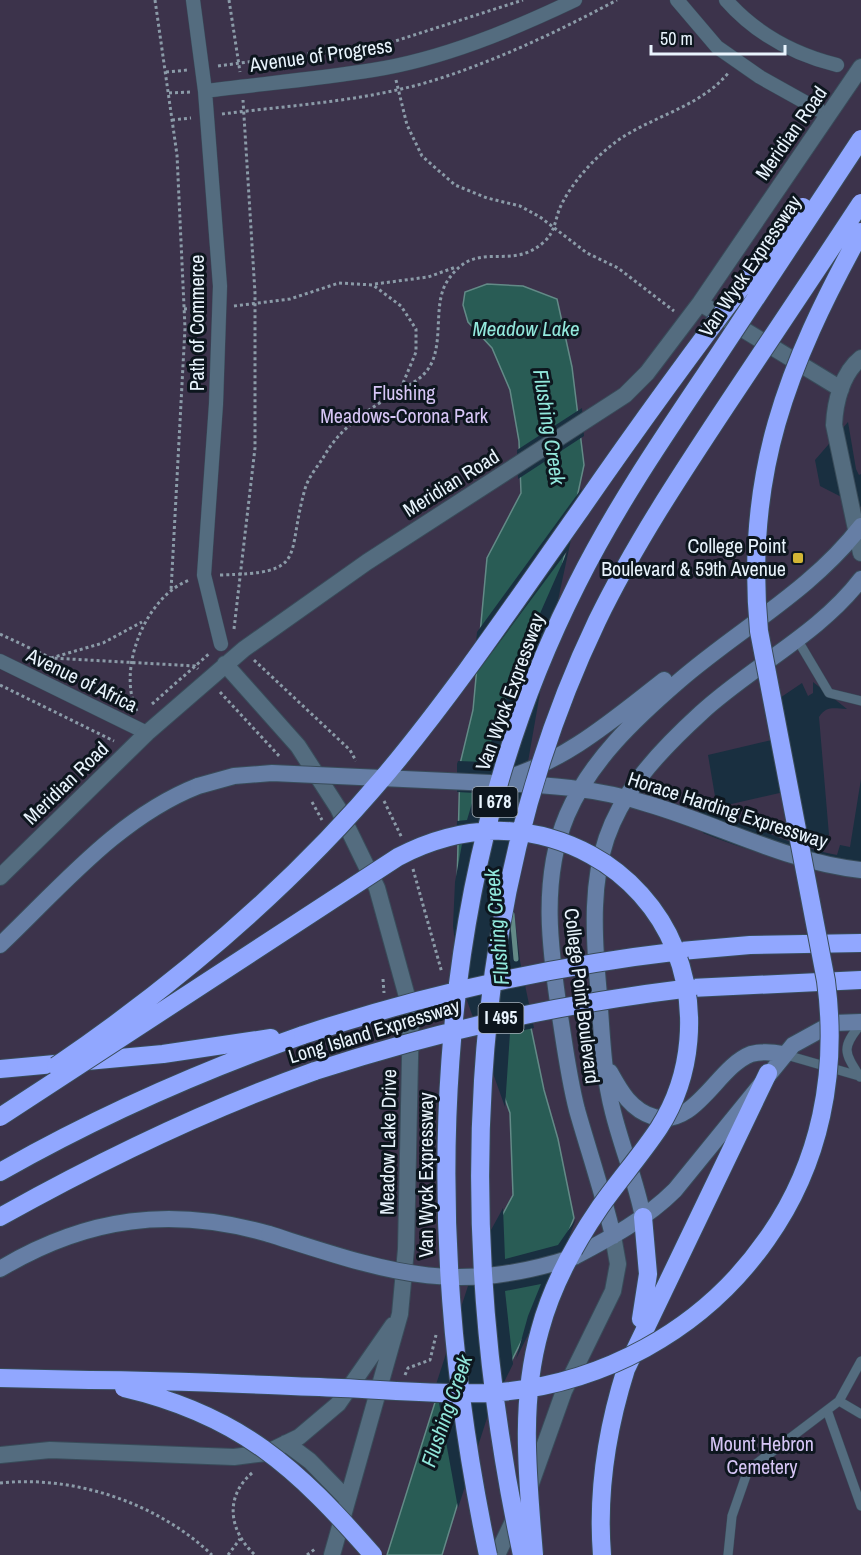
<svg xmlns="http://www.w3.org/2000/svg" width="861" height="1555" font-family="'Archivo Narrow',sans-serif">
<rect width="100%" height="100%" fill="#192f40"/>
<path fill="#3c334b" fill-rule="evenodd" d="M0,0H861V474L859,475L856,469L848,422L815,460L820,486L861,507V779L850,847L840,845L837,855C789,846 746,820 699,810L703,833C755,854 806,867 861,878V1555H0ZM813,682L847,709C835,709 827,705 819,717L829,835L819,837L790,825L784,792L727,805L716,802L708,755L776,739L768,706L802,683L808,696L813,693Z"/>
<path fill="#295c55" stroke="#638a87" stroke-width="1.5" d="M487,284L523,286L557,299L572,367L584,465L545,646L506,871L517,961L544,1090L558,1139L574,1218L539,1306L485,1414L442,1555H387L482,1253L513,1195L510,1113L462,978L456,926L460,764L473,710L487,558L521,493L519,441L510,390L492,348L468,322L463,305L465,292Z"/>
<path fill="#192f40" d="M582,408L584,436L518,479L517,450Z
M582,488L548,647L509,871L520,961L534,1028L510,1033L505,1107L459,978L453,926L455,882L462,844H456L457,821L467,820L475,793L457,792V764L458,761L484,762L523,652L568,550L473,678L477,632Z
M503,1208L505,1259L558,1245L576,1219L542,1307L516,1359L528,1316L541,1284L505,1291L513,1364L488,1415L458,1508L439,1403H430L479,1252Z"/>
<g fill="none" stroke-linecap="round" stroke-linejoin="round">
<path stroke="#638a87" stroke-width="5" d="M512,914L516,959"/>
<defs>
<path id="service" d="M797,639L829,693L861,701
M783,1054L859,1076
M860,1077C844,1052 841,1048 861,1024
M839,1401L861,1414
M827,1410L861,1506
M728,1555L732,1516L748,1470L839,1401L861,1361"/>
<path id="pedestrian" d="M193,0L205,91L220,286L216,404L204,575L221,644
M677,0L717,47L760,77L819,110
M726,0C756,34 793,54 837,65
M205,91C260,84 317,79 373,70C443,59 512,30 575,0
M0,661L147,733"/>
<path id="minor" d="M700,303L841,389
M861,358C842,373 835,402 834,425L861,553
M225,664L298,746L338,808L377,888L411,1011L406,1249L400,1314L332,1555
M0,877L147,733L244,649L367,562L625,395L647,373L700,303L861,67
M286,1443L310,1461L347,1499
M0,1455L50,1450L234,1457L266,1453L299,1437L338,1404L393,1325"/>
<path id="tertiary" d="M529,1489L564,1391L613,1291L618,1264L613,1236
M497,1555L517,1513"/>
<path id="secondary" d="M503,779C565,762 615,718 664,680
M491,783C544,784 597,788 648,804C720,825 786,862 861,870
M0,945C61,887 119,817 198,786
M610,1072C621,1092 631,1110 654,1117C696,1128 717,1067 751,1054C762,1051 773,1052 783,1054
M643,1217C636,1181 622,1148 613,1112C603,1074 602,1034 599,995C586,859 598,807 701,713C752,666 819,634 861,579
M613,1236C603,1193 589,1152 577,1110C569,1079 565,1048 560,1016C550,950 540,879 567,815C590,761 635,719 679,681C739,629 812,590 861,526
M574,1257C610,1238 646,1219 675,1190L793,1045L833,1023L861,1022
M0,1269C87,1217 171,1206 269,1234"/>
<path id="motorway" d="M681,951L750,945L861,943
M691,988L861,980
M0,1069L163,1054L271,1038
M0,1172C97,1117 198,1072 303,1035
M0,1217C102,1160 205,1110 315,1071
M641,1319L648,1274L643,1217
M0,1378L90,1380
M602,1555C597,1492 607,1429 626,1369L768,1073"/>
</defs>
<use href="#service" stroke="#394c5a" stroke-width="10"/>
<use href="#pedestrian" stroke="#394c5a" stroke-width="15"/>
<use href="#minor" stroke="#394c5a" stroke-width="18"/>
<use href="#tertiary" stroke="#394c5a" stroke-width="18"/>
<use href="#secondary" stroke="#394c5a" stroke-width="18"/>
<use href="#motorway" stroke="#394c5a" stroke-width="20"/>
<path stroke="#8b9ba8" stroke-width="3" stroke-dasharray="3 3" stroke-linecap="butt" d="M155,0L177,155L185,328L171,591
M229,0L240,72
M389,43L391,53
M218,66L389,43L523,0
M166,72L188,70
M396,80L407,125L422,156L455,185L487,198L520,206L540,217L587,253L618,268L674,311
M169,93L191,92
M222,114C293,105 369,101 438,79C500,59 559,31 617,0
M172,120L191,118
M375,284L428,277L456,267
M234,306L290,299L339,283L373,285L401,306L416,329V352L401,388
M184,309L204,308
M220,575C310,573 285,559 305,489C308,478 317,467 323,458C340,427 368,410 397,392C405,387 416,382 423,375C448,351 430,306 448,280C477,237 509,273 544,242C554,233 555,222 559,210C570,184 595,157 617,141C652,116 701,107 729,72
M234,629L255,448V293L243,100
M0,634L51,658L195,666L198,669
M254,660L350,750L356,761
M46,669L51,658L103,643L142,622
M0,685L114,741
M220,692L281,758
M152,704L210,653
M137,711C116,670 146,595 190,580
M384,801L402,838
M312,802L322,820
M413,869L442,973
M383,979L384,993
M405,1375L408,1368L430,1360L436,1335
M252,1473C224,1497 229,1531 255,1555
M0,1483C74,1475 158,1503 212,1555
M228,1555L240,1539
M307,1555L315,1549"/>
<use href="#service" stroke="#546c7f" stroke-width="9"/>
<use href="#pedestrian" stroke="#546c7f" stroke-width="14"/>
<use href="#minor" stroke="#546c7f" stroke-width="16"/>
<use href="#tertiary" stroke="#546c7f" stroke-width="16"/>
<use href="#secondary" stroke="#667ea5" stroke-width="16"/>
<use href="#motorway" stroke="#91a7ff" stroke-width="18"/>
<defs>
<path id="secondary-bridge" d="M198,786L234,776L272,773L491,783
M269,1234C386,1271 451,1297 574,1257"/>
<path id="motorway-bridge" d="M303,1035C426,994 552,966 681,951
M56,1066C179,982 291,887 387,773C457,689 518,598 581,509C652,406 726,306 803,207
M315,1071C441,1030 559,1004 691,988
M0,1117L398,857C461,824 528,821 591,855C628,875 659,909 675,949C698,1007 693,1075 659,1128C641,1155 619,1180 600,1207C574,1245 552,1285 540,1330C519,1404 528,1480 534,1555
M90,1380C174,1380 257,1385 341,1388C389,1390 438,1395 487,1393C599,1387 703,1331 767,1239C821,1163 838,1072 826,981L759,631C744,475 787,366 861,232
M124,1388C240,1415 297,1468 373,1555
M488,1555C420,1233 426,883 577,584C615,508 662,439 709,369C760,292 810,216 861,139
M522,1555C456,1247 459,910 597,621C634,545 681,474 728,403C772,337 817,270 861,203"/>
</defs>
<use href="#secondary-bridge" stroke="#394c5a" stroke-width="18" stroke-linecap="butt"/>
<use href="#motorway-bridge" stroke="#394c5a" stroke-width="20" stroke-linecap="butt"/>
<use href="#secondary-bridge" stroke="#667ea5" stroke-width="16"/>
<use href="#motorway-bridge" stroke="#91a7ff" stroke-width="18"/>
</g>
<rect fill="#d3b635" stroke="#0d161e" stroke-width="2" x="792" y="552" width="12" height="12" rx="3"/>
<g text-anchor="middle" stroke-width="6" stroke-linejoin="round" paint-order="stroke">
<g fill="#0d161e" stroke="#a7b1ba" stroke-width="1.5">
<rect x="472.5" y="787" width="45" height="30" rx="4.5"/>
<rect x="478.5" y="1003" width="45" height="30" rx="4.5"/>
</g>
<g font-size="18" font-weight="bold" fill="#e9f4fd">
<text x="495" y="808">I 678</text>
<text x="501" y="1024">I 495</text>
</g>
<g font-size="20" fill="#e9f4fd" stroke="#0d161e">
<text transform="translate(321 55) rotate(-8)" y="7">Avenue of Progress</text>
<text transform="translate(791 133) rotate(-55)" y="7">Meridian Road</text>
<text transform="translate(750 266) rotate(-56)" y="7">Van Wyck Expressway</text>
<text transform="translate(197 323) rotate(-90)" y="7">Path of Commerce</text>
<text transform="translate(451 483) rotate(-32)" y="7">Meridian Road</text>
<text transform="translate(82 680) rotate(26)" y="7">Avenue of Africa</text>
<text transform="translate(510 692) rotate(-70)" y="7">Van Wyck Expressway</text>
<text transform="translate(66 783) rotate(-44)" y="7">Meridian Road</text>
<text transform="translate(728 810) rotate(18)" y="7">Horace Harding Expressway</text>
<text transform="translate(582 996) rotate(83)" y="7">College Point Boulevard</text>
<text transform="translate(374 1031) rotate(-17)" y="7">Long Island Expressway</text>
<text transform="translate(388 1142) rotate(-89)" y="7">Meadow Lake Drive</text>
<text transform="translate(426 1175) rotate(-90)" y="7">Van Wyck Expressway</text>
</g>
<g font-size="20" fill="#d7c6f6" stroke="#0d161e">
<text x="404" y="400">Flushing<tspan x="404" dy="23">Meadows-Corona Park</tspan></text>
<text x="762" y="1451">Mount Hebron<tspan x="762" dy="23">Cemetery</tspan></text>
</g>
<g font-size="20" fill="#e9f4fd" stroke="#0d161e" text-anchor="end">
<text x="786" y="553">College Point<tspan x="786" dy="23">Boulevard &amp; 59th Avenue</tspan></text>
</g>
<g font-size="21" font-style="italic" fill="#92e8dc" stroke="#0d161e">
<text x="526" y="336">Meadow Lake</text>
<text transform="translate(549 427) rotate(81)" y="7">Flushing Creek</text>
<text transform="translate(497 927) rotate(-95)" y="7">Flushing Creek</text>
<text transform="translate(447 1411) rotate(-71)" y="7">Flushing Creek</text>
</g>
</g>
<path d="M651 45v9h134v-9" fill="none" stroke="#e9f4fd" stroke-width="3"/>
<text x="660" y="45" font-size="18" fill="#e9f4fd" stroke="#0d161e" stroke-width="4.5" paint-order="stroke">50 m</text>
</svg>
